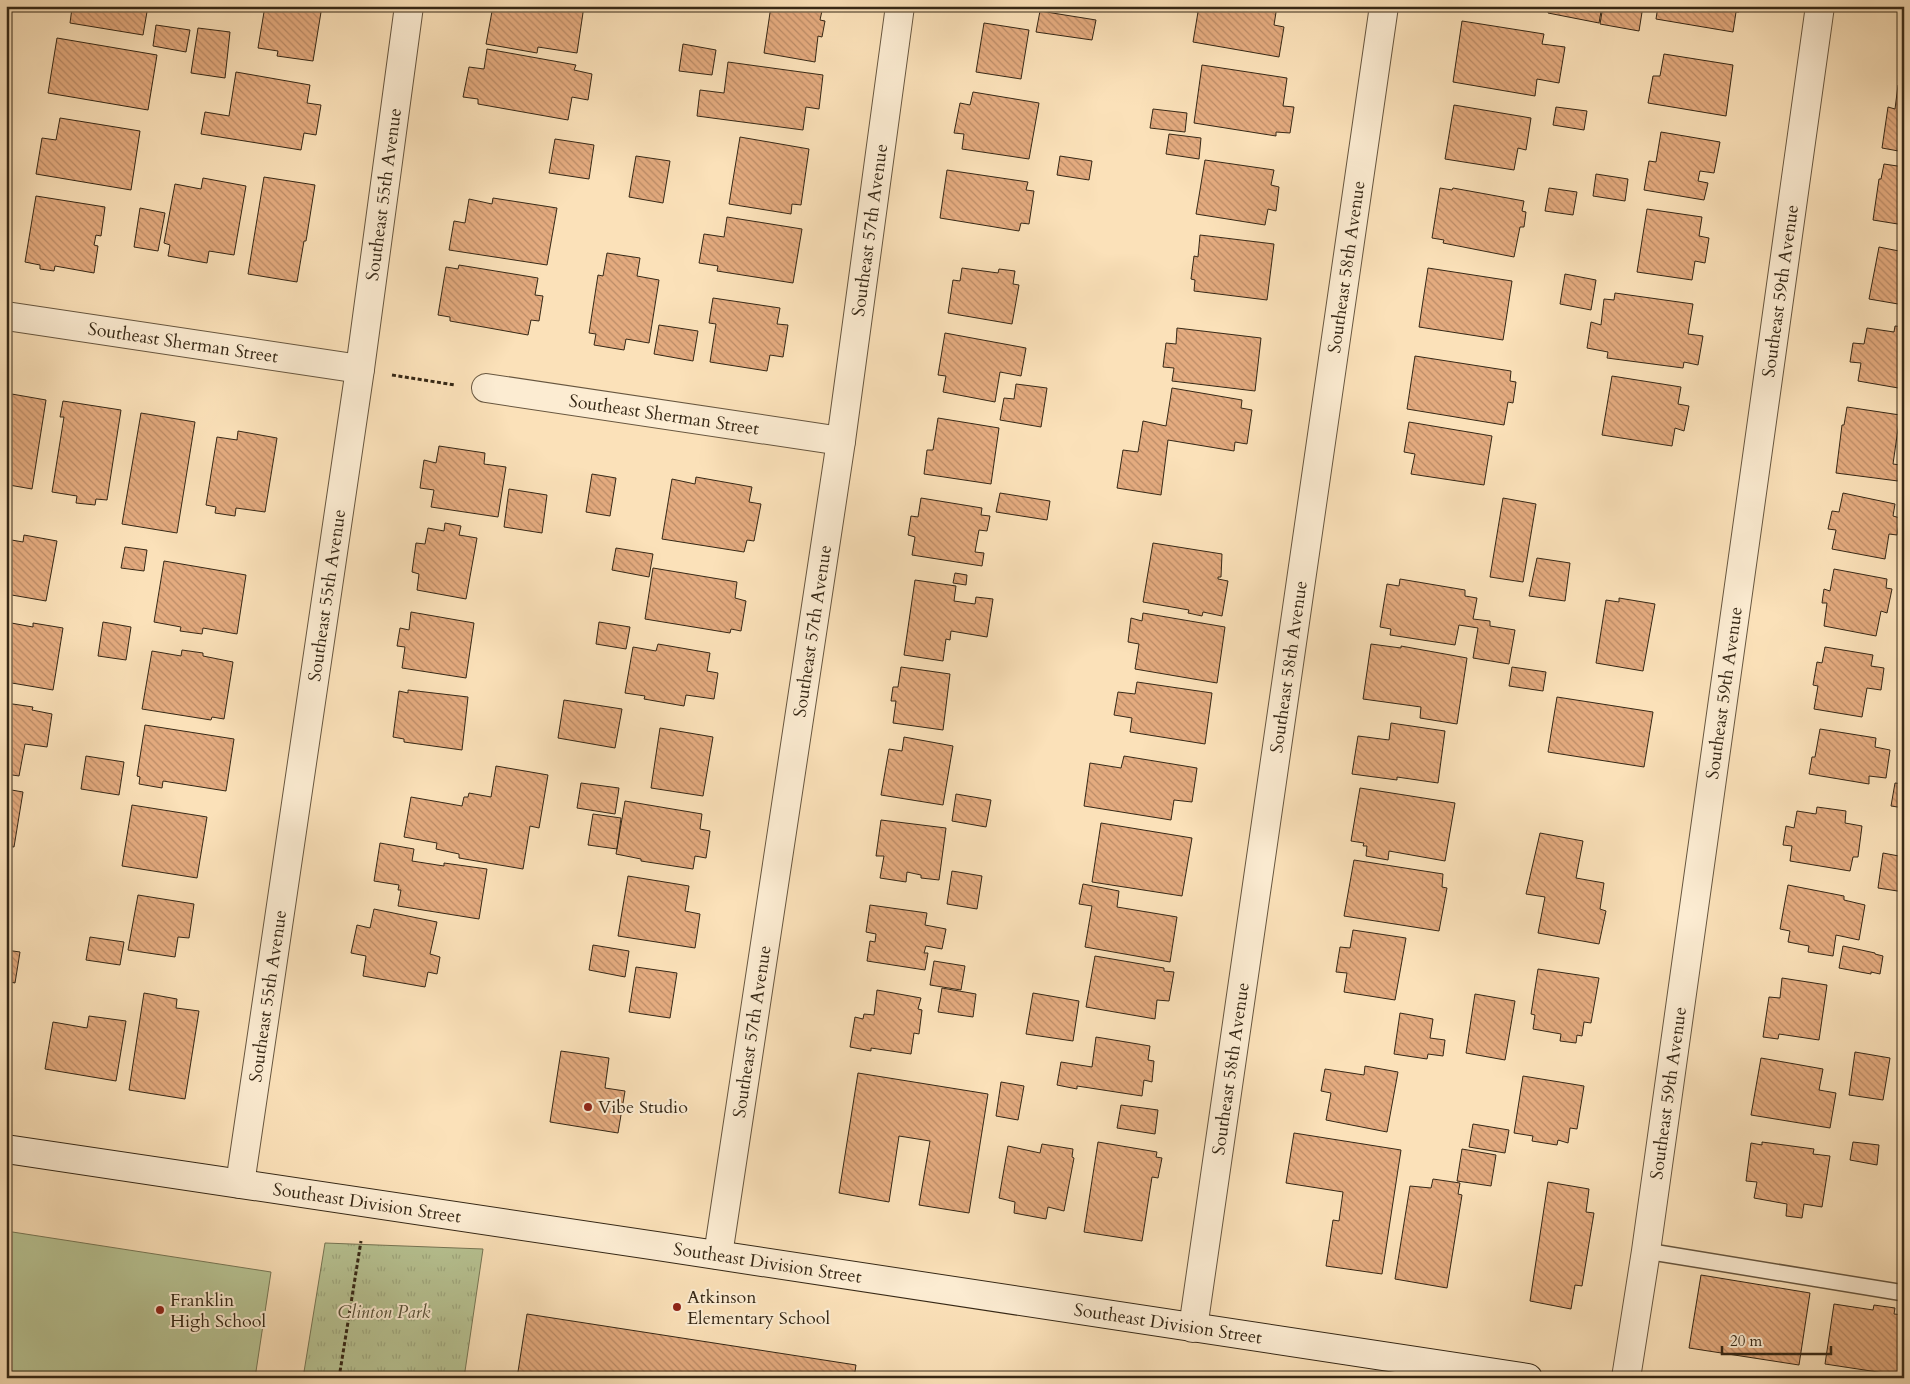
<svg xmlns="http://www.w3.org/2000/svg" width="1910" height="1384" font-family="Cardo,serif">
<defs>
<pattern id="park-tufts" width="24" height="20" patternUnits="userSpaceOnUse" patternTransform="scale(1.25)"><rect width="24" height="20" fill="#b8c494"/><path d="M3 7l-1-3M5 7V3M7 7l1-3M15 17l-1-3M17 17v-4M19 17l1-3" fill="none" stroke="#9fa87f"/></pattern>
<pattern id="building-back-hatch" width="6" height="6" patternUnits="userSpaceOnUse" patternTransform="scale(1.25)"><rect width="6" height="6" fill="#e4ab7f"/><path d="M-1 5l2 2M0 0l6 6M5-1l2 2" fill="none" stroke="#ba8b67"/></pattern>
</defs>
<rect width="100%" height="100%" fill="#fbe1b9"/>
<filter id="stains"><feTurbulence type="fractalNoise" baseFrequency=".004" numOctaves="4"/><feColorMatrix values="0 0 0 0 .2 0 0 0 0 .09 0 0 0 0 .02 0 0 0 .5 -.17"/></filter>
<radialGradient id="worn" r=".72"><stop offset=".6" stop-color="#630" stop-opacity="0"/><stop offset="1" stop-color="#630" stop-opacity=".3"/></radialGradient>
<path fill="#b8c494" stroke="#777655" d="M6,1231L271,1272L255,1378H6Z"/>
<path fill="url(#park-tufts)" stroke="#777655" d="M325,1243L483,1249L464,1378H303Z"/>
<path fill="url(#building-back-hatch)" stroke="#362816" d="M63,6H148L143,35L70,23L72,8Z
M265,6H322L313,61L277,56L278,51L258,48Z
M493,6H584L577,53L538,47L537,53L486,44Z
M771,6H823L820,20L825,21L822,37L818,36L815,62L764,53Z
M1186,6H1277L1274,25L1284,27L1279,57L1193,42L1198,12L1185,10Z
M1549,6H1602L1599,23L1548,13Z
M1603,6H1643L1639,31L1600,24Z
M1658,6H1740L1739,12H1736L1733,32L1656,19Z
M1040,11L1096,20L1092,40L1036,32Z
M1462,21L1544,34L1542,44L1565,47L1559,83L1537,79L1535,96L1453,82Z
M984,23L1029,30L1021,79L976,72Z
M156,25L190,30L186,52L153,46Z
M198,28L230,32L225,78L191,73Z
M57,38L157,55L148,110L48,93Z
M683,44L716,50L712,75L679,71Z
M487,49L576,65L574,70L592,74L588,100L572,97L568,120L478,104V99L463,97L469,67L484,69Z
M1664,54L1733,65L1726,116L1648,103L1653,76H1660Z
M728,62L823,75L819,109L806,107L803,130L697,116L700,90L724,93Z
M1202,65L1287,78L1283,106L1294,107L1290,133L1276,132V136L1194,123Z
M236,72L310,85L307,103L321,105L316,135L304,133L301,150L201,134L205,112L229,116Z
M1898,85L1904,86V152L1882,148L1888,107L1895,109Z
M973,92L1039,103L1029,159L962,149L964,134L954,133L960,103L970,105Z
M1454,105L1531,118L1526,150L1518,148L1514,170L1445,159Z
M1556,107L1587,111L1584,130L1553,125Z
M1153,109L1187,113L1185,132L1150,128Z
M60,118L140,131L131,190L36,174L42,138L56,140Z
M1661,132L1720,142L1714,173L1700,171L1698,181L1708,183L1704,200L1644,190L1649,161L1656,162Z
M1169,134L1201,138L1199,159L1166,154Z
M740,137L809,149L801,205L792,204L791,214L729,204Z
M555,139L594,145L589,179L549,173Z
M636,156L670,161L663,203L629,197Z
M1060,156L1092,161L1089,180L1057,175Z
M1205,160L1274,170L1271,185L1279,187L1276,211L1268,209L1265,225L1196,214Z
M1884,164L1904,167V225L1873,220L1879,179H1881Z
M947,170L1028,182L1026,190L1034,191L1029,224L1021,223L1019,231L940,218Z
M1596,174L1628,179L1625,201L1593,196Z
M264,177L315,185L306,241H304L297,282L248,274Z
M203,178L246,186L234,255L209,251L207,263L168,256L170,245L164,243L175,184L201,189Z
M1440,188L1452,190L1453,188L1524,201L1522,211L1526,212L1524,227H1520L1514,257L1443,243L1444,240L1432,238Z
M1549,188L1577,192L1573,215L1545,211Z
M36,196L105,207L101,236L96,235L94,245L98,246L94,273L55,266L54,271L40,269V265L25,262Z
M493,198L557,208L547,265L449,250L454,221L465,223L469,199L492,204Z
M140,208L165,213L158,251L134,247Z
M1647,209L1702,217L1699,236L1709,238L1705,263L1695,261L1692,280L1637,272Z
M727,217L802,229L793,283L717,271L718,266L699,263L704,234L724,237Z
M1200,235L1274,244L1267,300L1194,291L1195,280L1191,279L1194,256L1198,257Z
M1879,247L1904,252V305L1869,299Z
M607,253L640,258L637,276L659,280L649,343L626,339L624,350L594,345L596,334L589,333L598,275L603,276Z
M459,265L538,278L535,295L543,296L539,321L531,320L528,335L450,321V317L438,315L446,267L458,269Z
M962,268L998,273L999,269L1015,271L1013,284L1019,285L1012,324L948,313L953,280L960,281Z
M1428,268L1512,281L1503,340L1419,327Z
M1565,274L1596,280L1591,310L1560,304Z
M1615,293L1693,304L1688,334L1703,336L1698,365L1684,362L1683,368L1607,358L1608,352L1587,348L1591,322L1601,325L1604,299L1614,300Z
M713,298L780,308L777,324L788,325L783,357L770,355L767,371L710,362L716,324L709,323Z
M659,325L698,331L693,361L654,354Z
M1895,326L1904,327V389L1858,381L1861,363L1850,362L1853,343L1864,344L1867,328L1894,332Z
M1177,328L1261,338L1255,391L1172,381L1174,368L1163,367L1166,343L1176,344Z
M945,333L1026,348L1021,376L1000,372L995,402L943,392L946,376L938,375Z
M1415,356L1511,371L1510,381L1516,382L1513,403L1508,402L1504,425L1407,409Z
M1612,376L1681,387L1678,404L1689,406L1684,431L1675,428L1672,446L1602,435Z
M1016,384L1047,388L1041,427L1000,420L1004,398L1014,399Z
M1172,388L1242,400L1241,408L1252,410L1247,444L1235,442L1234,451L1168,440L1161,495L1117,488L1123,450L1138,452L1143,421L1166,426Z
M6,393L46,400L32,489L9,485L7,500Z
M63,401L121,410L107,500L96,499L95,505L76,503L77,496L52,492L64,417H60Z
M1847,407L1900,415L1893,464L1900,465L1898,481L1836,473L1842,425H1844Z
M141,413L195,422L177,533L122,524Z
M938,418L999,428L991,484L924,474L927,450H933Z
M1409,422L1492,436L1484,485L1411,474L1415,454L1404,452Z
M238,431L277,438L265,512L236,508L235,516L215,513L216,507L206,505L217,437L237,440Z
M439,446L485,453L484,464L506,467L498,517L431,507L434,490L420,488L424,460L436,463Z
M592,474L616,478L610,516L586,512Z
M696,477L752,487L749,502L761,504L754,541L747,540L744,552L662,539L672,479L695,484Z
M509,489L547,495L542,533L504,527Z
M1000,493L1050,501L1047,520L996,512Z
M1843,493L1895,504L1893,516L1900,518L1897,535L1889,534L1885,559L1832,549L1836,530L1828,529L1832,511L1839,512Z
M921,498L982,508L981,515L990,516L987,531L979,530L975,552L984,553L982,566L912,555L915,537L908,535L911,516L918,517Z
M1503,498L1536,504L1523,582L1490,577Z
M445,523L461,526L459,535L477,538L466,599L417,590L419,574L412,572L416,543L425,544L428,528L444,531Z
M24,535L57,541L46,601L6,594V539L23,542Z
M1153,543L1222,554L1221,577H1218V579L1228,581L1222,616L1203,612L1202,616L1188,613L1189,610L1143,602Z
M125,547L147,550L144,571L121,568Z
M616,548L653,554L649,577L612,570Z
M1537,558L1570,563L1565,601L1529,596Z
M164,561L246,575L237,634L203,628L202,634L180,631L181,627L154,622Z
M653,568L737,582L735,598L746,601L741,631L731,629L730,633L645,619Z
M1834,569L1887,579L1886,588L1892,589L1887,613L1881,611L1876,636L1824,626L1827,603H1822L1824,589L1830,591Z
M955,573L967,575L966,585L953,583Z
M1400,579L1465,590V596L1477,598L1473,619L1490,621V626L1515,630L1509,664L1473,658L1478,628L1459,625L1455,645L1390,635L1391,629L1380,627L1387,584L1399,586Z
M915,580L956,586L954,601L975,604L976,597L993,599L987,637L951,631L950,640L946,639L943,661L904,655Z
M1619,598L1655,604L1643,671L1596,663L1606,600L1619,602Z
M411,612L474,623L466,678L402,668L405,647L397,646L400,628L409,630Z
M1143,613L1225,627L1217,683L1135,669L1139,644L1128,642L1131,618L1142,621Z
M6,622L33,627V623L63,628L53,690L6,682Z
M103,622L131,627L126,660L98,656Z
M599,622L630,627L626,649L596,644Z
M658,644L710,653L707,671L718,673L714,699L686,695L684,706L644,699L645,696L625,693L633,647L656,651Z
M1371,644L1401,648V646L1467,658L1457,724L1420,718L1421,707L1363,699Z
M1825,647L1873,655L1871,666L1884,668L1881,690L1867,688L1862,717L1814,709L1818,686L1813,685L1817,662L1822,663Z
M182,650L203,653V656L233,662L224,719L212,717L211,720L142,709L152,651L181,656Z
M901,667L950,674L943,730L893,723L896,701H891L893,687H898Z
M1512,667L1546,672L1543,691L1509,686Z
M1137,682L1212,693L1205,744L1130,732L1132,718L1114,715L1118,692L1135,694Z
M408,690L468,697L462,750L404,742V739L393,737L399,691L408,693Z
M1557,697L1653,712L1644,767L1548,752Z
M564,700L622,709L615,748L558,738Z
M6,703L33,707L32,710L52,714L47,747L25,744L19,776L6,774Z
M1391,723L1445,731L1438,783L1397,777V780L1352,774L1358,736L1389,740Z
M145,725L234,739L226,791L163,781L162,788L139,784L140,777L137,776Z
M660,728L713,737L703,796L651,788Z
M1820,729L1876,738L1875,747L1890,750L1886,778L1869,776V784L1809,774L1812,757H1815Z
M904,737L953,746L943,805L881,795L889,749L902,751Z
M86,756L124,762L119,795L81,789Z
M1124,756L1197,768L1192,802L1174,800L1171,820L1084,806L1090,763L1121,768Z
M496,766L548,775L539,828L530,826L523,869L459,858V854L436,849L437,843L404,837L411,797L462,806L464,797H468L469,793L491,797Z
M581,783L619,788L615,814L577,808Z
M1895,783L1904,784V808L1891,806Z
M1360,788L1455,803L1445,861L1389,851L1388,860L1366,856L1367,846H1363L1364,843L1351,841Z
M6,789L23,792L14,847L6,846Z
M956,794L991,800L986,827L952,821Z
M625,801L702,814L700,829L710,831L706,858L695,856L693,869L641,861V859L616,854Z
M132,805L207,817L197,878L122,866Z
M1817,807L1846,811L1845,823L1862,826L1858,857H1853L1850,871L1790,861L1792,846L1783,845L1786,826L1794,828L1797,811L1816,814Z
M593,814L621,818L617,849L588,845Z
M881,820L946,828L939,880L921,878V875L907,872L906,882L880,878L884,856H876Z
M1101,823L1192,838L1182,896L1092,882Z
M1540,833L1583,841L1576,878L1604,883L1600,909L1606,911L1599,944L1538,933L1545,897L1526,894Z
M380,843L414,849L412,861L444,866V863L487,869L479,919L398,906L401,890H398L399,885L374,881Z
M1883,853L1904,857V892L1878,888Z
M1354,860L1443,874L1442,887L1447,888L1439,931L1344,916Z
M952,871L982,876L977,909L947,904Z
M628,876L689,886L685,911L700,914L695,948L618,936Z
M1083,884L1119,891L1117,907L1177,917L1170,962L1085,947L1092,906L1079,904Z
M1788,885L1844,896V900L1865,905L1859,940L1836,935L1833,956L1808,952L1809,946L1788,942L1790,931L1780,929Z
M138,895L194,904L189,938L178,937L175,957L128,950Z
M870,905L927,913L925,925L946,929L942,949L926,946L924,953H928L925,970L867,961L870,941L875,942L876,934L866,932Z
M374,909L437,922L430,954L440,957L437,974L428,972L425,987L363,976L366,956L351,953L357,925L370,928Z
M1353,930L1406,938L1395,1000L1344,992L1347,973L1336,972L1340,947L1350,948Z
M90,937L124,942L120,965L86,960Z
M593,945L629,951L625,977L589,970Z
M1843,946L1875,953V954L1883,956L1880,974L1871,972V974L1839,968Z
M6,950L20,952L15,983L6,981Z
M1095,956L1164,968V971L1174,972L1169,1001L1157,1000L1155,1019L1086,1007Z
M934,961L965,966L961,990L930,985Z
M636,967L677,973L670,1018L629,1012Z
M1538,969L1599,978L1591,1023L1584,1022L1582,1036L1577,1035L1576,1043L1560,1041L1561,1034L1533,1029L1535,1015L1531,1014Z
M1782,978L1827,985L1819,1040L1779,1034L1778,1039L1763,1037L1769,997L1780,998Z
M942,988L976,994L973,1017L938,1012Z
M877,990L921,998L918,1009L922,1010L919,1034L914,1033L911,1054L871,1048V1051L850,1047L855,1017L863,1019L864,1014L874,1015Z
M144,993L177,999L176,1008L199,1011L185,1099L129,1090Z
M1033,993L1079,1001L1073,1041L1026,1034Z
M1475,994L1515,1001L1505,1060L1466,1053Z
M1400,1013L1433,1019L1430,1038L1445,1040L1443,1056L1428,1054L1427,1059L1394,1054Z
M89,1016L126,1021L116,1081L45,1069L53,1022L87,1028Z
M1096,1037L1150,1046L1148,1060L1154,1061L1152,1082L1144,1080L1142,1096L1077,1086V1089L1057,1085L1061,1062L1092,1067Z
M561,1051L609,1058L605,1088L625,1091L618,1133L550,1122Z
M1855,1052L1890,1058L1883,1100L1849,1095Z
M1761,1058L1823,1069L1819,1090L1836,1093L1830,1128L1751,1115Z
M1365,1066L1398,1072L1387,1132L1326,1120L1331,1093L1321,1091L1325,1069L1364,1075Z
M858,1073L988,1094L969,1213L919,1205L930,1141L899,1136L889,1202L839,1193Z
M1523,1076L1584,1086L1577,1129L1570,1128L1568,1143L1558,1140L1557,1145L1532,1141L1533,1136L1514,1133Z
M1001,1082L1024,1086L1018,1120L996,1116Z
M1121,1105L1158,1110L1155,1134L1117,1128Z
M1473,1124L1509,1130L1505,1153L1469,1147Z
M1294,1133L1401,1150L1382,1274L1326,1266L1333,1220L1339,1221L1343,1192L1286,1183Z
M1098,1142L1157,1152L1156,1157L1162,1158L1158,1178L1152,1177L1142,1241L1084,1232Z
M1762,1142L1814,1149L1813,1154L1830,1156L1822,1207L1804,1204L1802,1218L1786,1216L1787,1204L1754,1198L1757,1182L1746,1181L1751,1143L1762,1145Z
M1853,1142L1879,1145L1877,1165L1850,1160Z
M1042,1144L1073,1149L1072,1157L1074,1158L1064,1211L1048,1207L1046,1219L1014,1213L1015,1202L999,1198L1008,1146L1040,1153Z
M1462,1149L1496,1155L1491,1186L1457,1181Z
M1433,1179L1460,1183L1458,1194L1462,1195L1447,1288L1395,1279L1410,1186L1431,1188Z
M1548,1182L1589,1189L1586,1212L1594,1213L1582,1286L1575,1285L1571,1309L1530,1301Z
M1701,1275L1810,1293L1799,1365L1689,1348Z
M1834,1304L1873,1310L1874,1305L1895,1308L1894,1314L1904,1315V1376L1825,1364Z
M527,1314L856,1365L854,1378H517Z"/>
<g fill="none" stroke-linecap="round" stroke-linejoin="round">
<defs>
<path id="lane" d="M1646,1251L1904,1293"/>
<g id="street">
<path id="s1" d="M6,316L360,369"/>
<path id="s2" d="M486,388L841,441"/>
<path id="s3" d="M240,1184L360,369L409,6"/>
<path id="s4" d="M718,1255L841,441L900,6"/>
<path id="s5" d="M1193,1328L1384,6"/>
<path id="s6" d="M1626,1378L1646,1251L1820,6"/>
</g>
<g id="secondary">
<path id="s7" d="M6,1149L657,1246L1528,1378"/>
</g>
</defs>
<use href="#lane" stroke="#67563f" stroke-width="18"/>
<use href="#street" stroke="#67563f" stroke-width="30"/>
<use href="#secondary" stroke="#362816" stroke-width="30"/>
<path stroke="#362816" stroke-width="3" stroke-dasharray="4 2.5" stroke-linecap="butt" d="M392,375L455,385
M339,1378L361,1241"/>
<use href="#lane" stroke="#fcecd2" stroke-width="15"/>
<use href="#street" stroke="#fcecd2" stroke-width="28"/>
<use href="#secondary" stroke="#fcecd2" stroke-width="28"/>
</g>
<g fill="#8f2418" stroke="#fcecd2" stroke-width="2">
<circle cx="588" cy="1107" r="5"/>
<circle cx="677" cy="1307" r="5"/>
<circle cx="160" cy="1310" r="5"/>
</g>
<g text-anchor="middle" stroke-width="4" stroke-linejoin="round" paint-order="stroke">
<g font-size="18" fill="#362816" stroke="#fcecd2">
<text dy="6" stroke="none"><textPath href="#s3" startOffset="1000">Southeast 55th Avenue</textPath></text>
<text dy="6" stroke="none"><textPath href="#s4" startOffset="1036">Southeast 57th Avenue</textPath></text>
<text dy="6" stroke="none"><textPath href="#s5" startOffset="1072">Southeast 58th Avenue</textPath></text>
<text dy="6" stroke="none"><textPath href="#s6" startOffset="1098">Southeast 59th Avenue</textPath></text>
<text dy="6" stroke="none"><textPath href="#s1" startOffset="179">Southeast Sherman Street</textPath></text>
<text dy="6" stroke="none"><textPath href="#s2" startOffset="180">Southeast Sherman Street</textPath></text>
<text dy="6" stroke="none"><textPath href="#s3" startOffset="595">Southeast 55th Avenue</textPath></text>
<text dy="6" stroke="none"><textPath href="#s4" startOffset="631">Southeast 57th Avenue</textPath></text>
<text dy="6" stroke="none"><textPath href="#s5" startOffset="668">Southeast 58th Avenue</textPath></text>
<text dy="6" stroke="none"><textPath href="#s6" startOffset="692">Southeast 59th Avenue</textPath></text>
<text dy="6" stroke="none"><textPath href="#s3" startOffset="190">Southeast 55th Avenue</textPath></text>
<text dy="6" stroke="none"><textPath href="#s4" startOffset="226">Southeast 57th Avenue</textPath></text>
<text dy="6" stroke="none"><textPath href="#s5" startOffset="262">Southeast 58th Avenue</textPath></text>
<text dy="6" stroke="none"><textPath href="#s6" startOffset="288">Southeast 59th Avenue</textPath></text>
<text dy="6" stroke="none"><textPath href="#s7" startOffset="365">Southeast Division Street</textPath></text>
<text dy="6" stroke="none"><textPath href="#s7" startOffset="770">Southeast Division Street</textPath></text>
<text dy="6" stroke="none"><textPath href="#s7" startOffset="1175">Southeast Division Street</textPath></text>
</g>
<g font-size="18" fill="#362816" stroke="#fcecd2" text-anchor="start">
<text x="598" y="1113">Vibe Studio</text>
<text x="687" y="1303">Atkinson<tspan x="687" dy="21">Elementary School</tspan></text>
<text x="170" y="1306">Franklin<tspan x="170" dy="21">High School</tspan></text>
</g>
<g font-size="18" font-style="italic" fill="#564f36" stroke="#fcecd2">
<text x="384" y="1318">Clinton Park</text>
</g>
</g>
<rect width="1910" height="1384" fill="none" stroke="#fbe1b9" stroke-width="25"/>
<rect x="8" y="8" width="1895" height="1369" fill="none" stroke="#362816" stroke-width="2.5"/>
<rect x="12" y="12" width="1885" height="1359" fill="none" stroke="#362816"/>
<path d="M1722 1346v8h109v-8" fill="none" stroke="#362816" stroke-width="2.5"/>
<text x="1730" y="1346" font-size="15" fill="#362816" stroke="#fcecd2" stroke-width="4" paint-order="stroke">20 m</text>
<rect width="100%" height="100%" filter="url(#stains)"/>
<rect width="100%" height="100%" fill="url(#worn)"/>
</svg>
